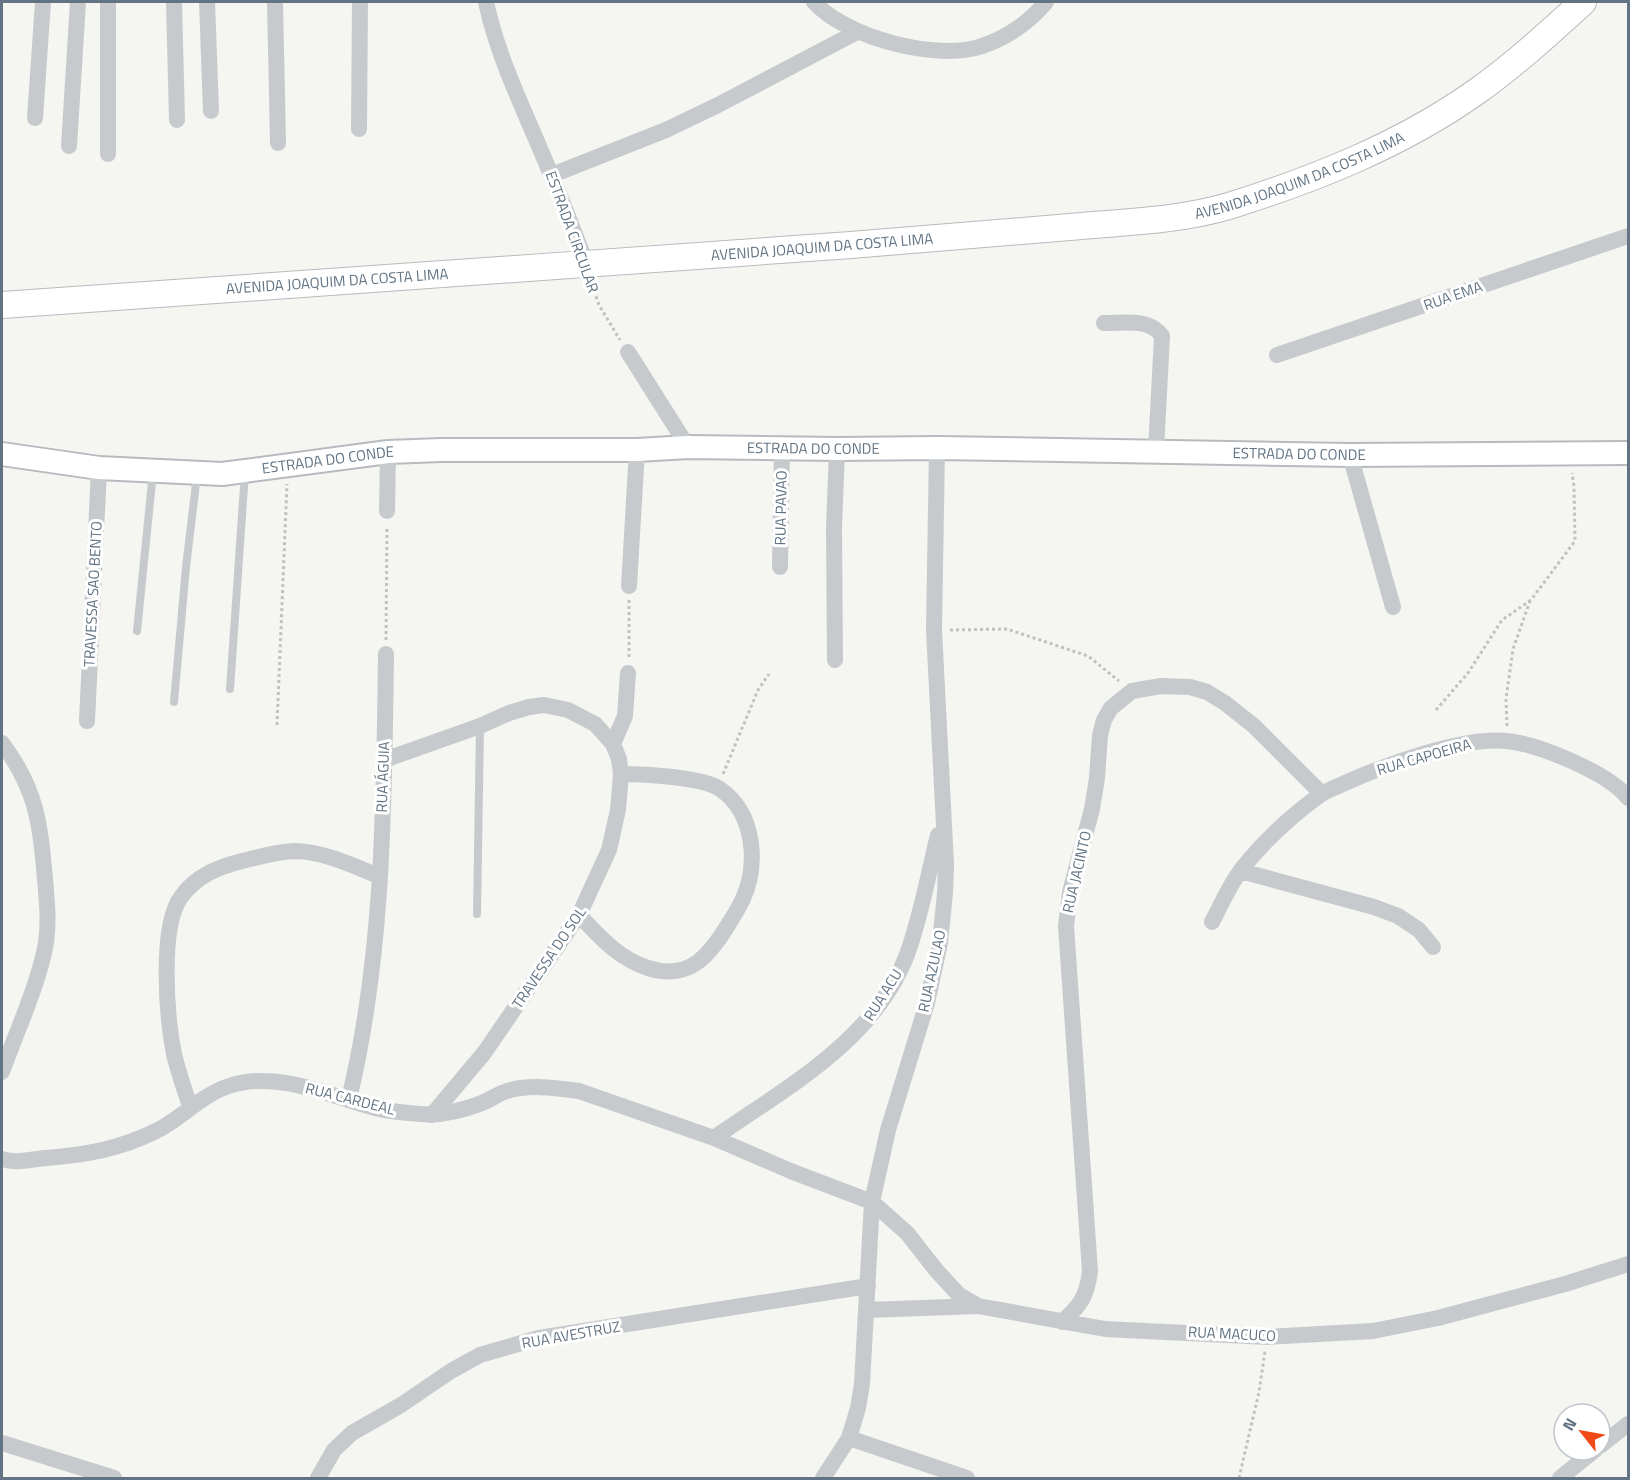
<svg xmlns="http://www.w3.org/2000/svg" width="1630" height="1480" font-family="'Titillium Web',sans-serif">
<rect width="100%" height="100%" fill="#f5f5f1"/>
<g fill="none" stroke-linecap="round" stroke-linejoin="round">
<defs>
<g id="secondary">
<path id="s1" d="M2,454L99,468L222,474L388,452L441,450H637L688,447L837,449L937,448L1350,455L1628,453"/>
</g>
<g id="primary">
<path id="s2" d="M2,305C285,284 568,267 851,245C928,239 1005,233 1082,226C1131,222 1181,220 1229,206C1315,179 1401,145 1476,92C1514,65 1549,33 1583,2"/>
</g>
</defs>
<use href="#secondary" stroke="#b6bbc0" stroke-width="26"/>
<use href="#primary" stroke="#b7bbbe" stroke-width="28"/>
<path stroke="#c0c1c3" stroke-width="3" stroke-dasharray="3 3" stroke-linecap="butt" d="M592,285L599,305L620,340
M950,630L1007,629L1088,656L1119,681
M386,640L387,527
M629,657V600
M1436,710L1468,673L1502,620L1531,600L1575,541L1574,486L1572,473
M277,725L287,484
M1507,726L1506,699L1513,649L1530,601
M723,774L758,690L769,674
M1239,1478L1259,1392L1265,1351"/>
<path stroke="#c7cacd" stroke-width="8" d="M137,631L153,472
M230,689L245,472
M174,702L186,567L197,475
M477,914L480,726"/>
<path stroke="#c7cacd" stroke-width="16" d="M174,2L177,120
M207,2L211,111
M275,2L278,143
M486,2C499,63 528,117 551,175C564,204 575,235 587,265
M814,2C845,37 937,62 982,46C1006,38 1030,22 1046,2
M35,118L43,2
M359,129L360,2
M69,146L78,2
M108,154V2
M552,175L666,130L718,105L857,32
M1104,323C1124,323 1150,318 1162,336L1156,451
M628,352L688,447
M1277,355L1628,236
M1350,455L1393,607
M387,511L388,452
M780,567L782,448
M629,586L637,450
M835,660L834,528L837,449
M87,721L99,468
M2,743C37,790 40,823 45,879C47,901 49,922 46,943C39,983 16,1033 2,1072
M613,744L625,716L628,673
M384,760L480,726L509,713L529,707L544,705L568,710L595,724L613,744L619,759L621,774L618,810L609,850L579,915L484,1053L432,1115
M1241,871L1374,907L1398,916L1419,930L1433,947
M579,915C600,937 619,959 648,968C689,981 709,956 728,925C733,917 738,909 742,901C759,865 755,813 720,789C703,777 643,774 621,774
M1212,922C1221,905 1229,886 1241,870C1263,842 1291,816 1320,795C1327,790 1337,787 1345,783C1385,765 1464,736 1507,741C1538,744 1609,773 1628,798
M349,1099C384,954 384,802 386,654
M190,1107C185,1090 178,1072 174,1054C167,1019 159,927 181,897C196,876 218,867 242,861C260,857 278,851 296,851C325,852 353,866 379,876
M714,1138C788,1086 880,1038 910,946C922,910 929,872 938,835
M2,1159C17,1164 31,1159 46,1158C85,1155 120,1149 156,1131C181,1119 201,1095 229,1086C281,1069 334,1099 384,1110C396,1112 408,1113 420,1114C440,1116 464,1110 482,1103C491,1099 498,1094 507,1091C530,1084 556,1088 579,1091L714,1138L793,1172L872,1202L907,1233L936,1270L959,1295L978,1306L1105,1329L1267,1337L1373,1331L1438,1318L1565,1284L1628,1264
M867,1310L978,1306
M1062,1322C1081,1305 1087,1296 1090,1271L1066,926L1070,892L1092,809L1097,778L1100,735L1104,720L1111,708L1132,691L1161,686L1190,687L1207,692L1225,703L1254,726L1322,794
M849,1438L967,1478
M2,1443L114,1478
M1600,1446L1628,1424
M318,1478L334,1450L352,1433L401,1405L451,1371L480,1355L539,1338L868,1286
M823,1478L849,1438L858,1408L862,1384L872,1202L888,1130L927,1003L940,943L945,893L946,864L934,630L937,448
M1560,1478L1595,1450"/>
<use href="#secondary" stroke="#fff" stroke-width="22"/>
<use href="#primary" stroke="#fff" stroke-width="26"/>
</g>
<g text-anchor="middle" stroke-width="6" stroke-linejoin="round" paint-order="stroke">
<g font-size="15" fill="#627484" stroke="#fff">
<text dy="5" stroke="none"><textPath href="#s2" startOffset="1308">AVENIDA JOAQUIM DA COSTA LIMA</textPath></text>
<text transform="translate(572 232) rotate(70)" y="5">ESTRADA CIRCULAR</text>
<text dy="5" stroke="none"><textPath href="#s2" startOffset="822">AVENIDA JOAQUIM DA COSTA LIMA</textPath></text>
<text dy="5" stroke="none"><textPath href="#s2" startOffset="336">AVENIDA JOAQUIM DA COSTA LIMA</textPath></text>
<text transform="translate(1453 296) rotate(-19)" y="5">RUA EMA</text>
<text dy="5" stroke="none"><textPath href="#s1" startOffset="814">ESTRADA DO CONDE</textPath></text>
<text dy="5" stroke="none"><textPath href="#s1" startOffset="1300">ESTRADA DO CONDE</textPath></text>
<text dy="5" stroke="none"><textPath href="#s1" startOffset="328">ESTRADA DO CONDE</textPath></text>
<text transform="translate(781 508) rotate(-89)" y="5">RUA PAVAO</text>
<text transform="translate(93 594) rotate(-87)" y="5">TRAVESSA SAO BENTO</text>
<text transform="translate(1424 757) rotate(-16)" y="5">RUA CAPOEIRA</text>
<text transform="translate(383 777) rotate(-88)" y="5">RUA ÁGUIA</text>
<text transform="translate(1077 872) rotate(-77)" y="5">RUA JACINTO</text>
<text transform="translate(549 958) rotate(-56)" y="5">TRAVESSA DO SOL</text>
<text transform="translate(932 971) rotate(-78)" y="5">RUA AZULAO</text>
<text transform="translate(883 995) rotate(-58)" y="5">RUA ACU</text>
<text transform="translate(350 1099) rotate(14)" y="5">RUA CARDEAL</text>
<text transform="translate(1232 1334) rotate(3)" y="5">RUA MACUCO</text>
<text transform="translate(571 1335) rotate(-10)" y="5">RUA AVESTRUZ</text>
</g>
</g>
<rect width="1630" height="1480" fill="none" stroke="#627484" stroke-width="6"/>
<g transform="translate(1582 1432) rotate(301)"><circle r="28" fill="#ffffff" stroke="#c0c7ce" stroke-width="1.5"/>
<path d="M0-4.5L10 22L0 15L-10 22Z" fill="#f04b16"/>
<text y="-9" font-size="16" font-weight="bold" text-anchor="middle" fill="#627484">N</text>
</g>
</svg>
